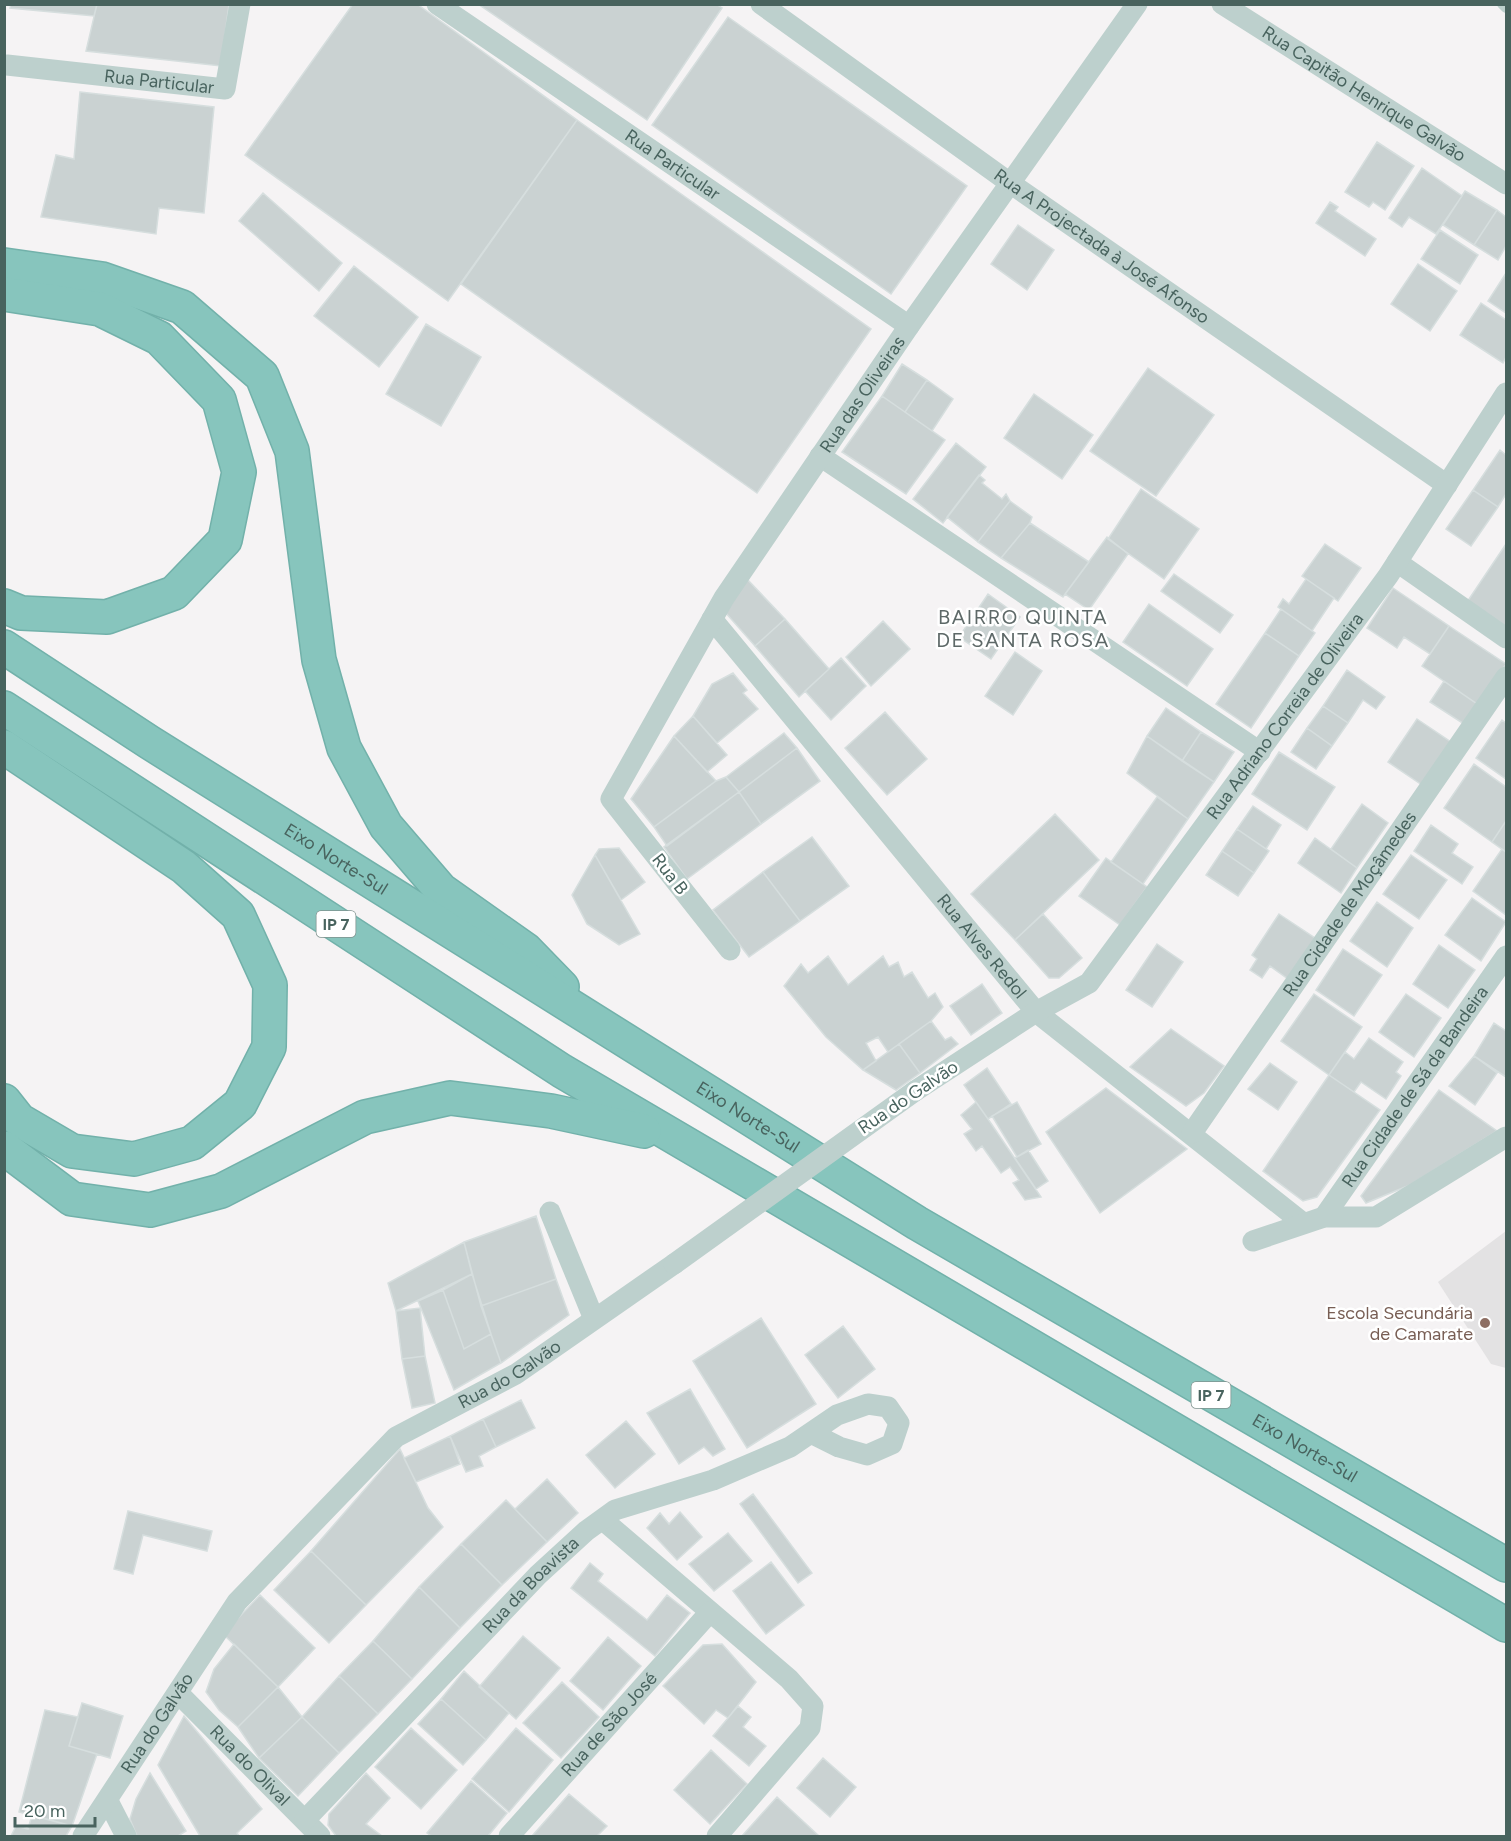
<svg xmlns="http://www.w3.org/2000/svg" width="1511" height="1841" font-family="Figtree,sans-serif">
<rect width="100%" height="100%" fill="#f5f3f4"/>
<path fill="#e3e2e3" d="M1506,1231V1368L1491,1364L1438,1282Z"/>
<path fill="#cad2d2" stroke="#d6dede" stroke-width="1.5" d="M11,4H97L94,16L10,8Z
M97,4H229L221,66L86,51Z
M353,4H417L577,120L448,301L245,155Z
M478,4H716L722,8L647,120Z
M728,17L967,186L891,294L652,125Z
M80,92L214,107L204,213L159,208L156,234L41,217L56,155L74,159Z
M577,120L871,329L757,493L461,284Z
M1377,142L1414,166L1385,210L1373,202L1369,207L1345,192Z
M1422,168L1462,196L1436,234L1409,217L1402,227L1389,218Z
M1465,191L1497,210L1474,245L1443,225Z
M263,193L342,263L319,291L239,221Z
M1330,202L1338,207L1335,211L1376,239L1365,256L1316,223Z
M1497,210L1506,217V246L1498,260L1474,245Z
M1018,225L1054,250L1027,290L991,264Z
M1440,230L1478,255L1460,284L1421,259Z
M1418,264L1457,291L1430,331L1391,304Z
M354,266L418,317L379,367L314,316Z
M1506,273V313L1488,301Z
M1481,303L1506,320V357L1503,363L1460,335Z
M426,324L481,357L441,426L386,394Z
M902,364L927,380L905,412L882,396Z
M1148,368L1214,415L1156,496L1090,451Z
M927,380L953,399L932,431L905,412Z
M1034,394L1093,435L1062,479L1004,438Z
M882,396L945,440L906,494L842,452Z
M956,443L986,467L943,523L913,499Z
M1500,450L1506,455V494L1498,507L1473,490Z
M979,475L985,480L982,483L1002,499L1006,494L1010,501L978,542L947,517Z
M1141,489L1199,529L1164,579L1108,539Z
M1473,490L1498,507L1471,546L1446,529Z
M1010,501L1032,517L1030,523L1001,558L978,542Z
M1030,523L1089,562L1063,597L1001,558Z
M1107,537L1128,554L1089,610L1065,594Z
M1325,544L1361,568L1338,601L1302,576Z
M1506,544V627L1467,602Z
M1174,574L1233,615L1220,633L1161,591Z
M747,579L785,619L755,646L724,611Z
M1306,579L1334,598L1312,631L1278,607L1283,599L1289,604Z
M1393,588L1449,626L1430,654L1404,637L1397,648L1367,628Z
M988,594L1020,617L991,659L959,637Z
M1149,604L1213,649L1187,686L1123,642Z
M1281,609L1315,633L1299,656L1265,633Z
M785,619L829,669L799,697L755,646Z
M883,621L910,649L871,686L846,657Z
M1449,626L1506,664L1480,706L1422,666Z
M1265,633L1299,656L1251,728L1216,704Z
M1015,652L1042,671L1013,715L985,696Z
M841,658L866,686L831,720L805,691Z
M1347,670L1385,697L1376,709L1363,700L1348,723L1323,706Z
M733,673L747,690L743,693L758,709L717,743L693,716L712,684Z
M1444,681L1480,706L1467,726L1430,702Z
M1323,706L1348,723L1332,746L1307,728Z
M1166,708L1201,732L1182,761L1147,736Z
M885,712L927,759L887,795L845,748Z
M693,716L727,755L707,772L674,736Z
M1417,719L1451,742L1422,785L1388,762Z
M1502,720L1506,723V779L1476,758Z
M1307,728L1332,746L1316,769L1291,752Z
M1201,732L1234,752L1214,782L1182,761Z
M784,733L797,748L739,792L726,777Z
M674,736L716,781L654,827L631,799Z
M1147,736L1214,782L1188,819L1127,773Z
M797,748L820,781L761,824L739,792Z
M1279,752L1335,787L1307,830L1252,794Z
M1474,764L1506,787V821L1492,842L1444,808Z
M726,777L739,792L667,846L654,827L716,781Z
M739,792L761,824L687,879L664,847Z
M1157,797L1188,819L1143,884L1111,862Z
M1362,804L1388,823L1357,868L1331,849Z
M1253,806L1281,825L1266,849L1237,829Z
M1055,814L1099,860L1015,940L971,894Z
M1506,821V852L1492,842Z
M1431,825L1458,844L1452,853L1473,867L1462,884L1414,851Z
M1237,829L1269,851L1254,873L1222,851Z
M812,837L849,886L800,921L763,872Z
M1315,838L1357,868L1341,893L1298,863Z
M619,848L645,882L621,900L595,855L599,849Z
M1502,849L1506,852V915L1473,891Z
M1222,851L1254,873L1238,896L1206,875Z
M595,855L640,934L619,945L587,924L572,895Z
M1411,855L1447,880L1419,919L1383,894Z
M1106,858L1147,887L1120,925L1079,896Z
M763,872L800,921L749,957L713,910Z
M1472,898L1506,922L1481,961L1445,935Z
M1377,902L1413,928L1387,967L1350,941Z
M1043,914L1082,958L1059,978H1049L1015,940Z
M1279,914L1315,938L1288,979L1270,966L1262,978L1250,970L1257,959L1252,955Z
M1157,944L1183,962L1152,1007L1126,990Z
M1439,945L1475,970L1448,1008L1413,984Z
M1343,949L1382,975L1354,1016L1316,990Z
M828,956L848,985L883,956L889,967L898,962L904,977L912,972L928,998L935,993L943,1007L931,1021L888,1052L878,1037L866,1043L876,1061L863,1070L826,1037L784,986L801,964L808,973Z
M982,984L1002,1013L971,1035L950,1006Z
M1314,994L1362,1027L1329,1075L1281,1041Z
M1406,994L1441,1018L1414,1057L1379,1032Z
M931,1021L945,1040L951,1037L958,1044L920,1073L899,1044Z
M1494,1023L1506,1031V1077L1474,1056Z
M1171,1029L1224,1066L1204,1093L1186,1106L1130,1067Z
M1369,1038L1403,1062L1396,1072L1401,1076L1386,1099L1361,1082L1354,1092L1329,1075L1345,1052L1354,1059Z
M899,1044L920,1073L896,1090L863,1070Z
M1474,1056L1497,1073L1475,1105L1449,1086Z
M1270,1063L1297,1082L1278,1110L1248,1089Z
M987,1068L1011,1104L988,1119L964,1085Z
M1329,1075L1380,1110L1317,1197L1303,1201L1263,1171Z
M1106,1088L1187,1149L1100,1213L1046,1132Z
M1439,1090L1497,1131L1410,1185L1366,1203L1361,1196Z
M976,1102L988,1119L1041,1197L1025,1200L1013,1183L1019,1180L1010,1167L1001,1173L982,1146L976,1151L964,1134L972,1129L961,1115Z
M1017,1102L1041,1144L1017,1157L992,1116Z
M1028,1150L1048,1181L1036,1189L1015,1158Z
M536,1216L556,1279L481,1306L464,1242Z
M464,1242L472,1274L396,1311L388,1283Z
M472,1274L491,1334L464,1349L443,1290Z
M556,1279L569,1315L501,1363L481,1306Z
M443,1290L464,1349L491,1334L501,1363L454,1390L418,1301Z
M420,1308L425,1356L402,1359L396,1311Z
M761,1318L816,1404L747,1448L693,1361Z
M843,1326L875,1369L838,1398L805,1355Z
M425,1356L435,1403L412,1408L402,1359Z
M690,1389L725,1449L713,1456L704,1447L679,1464L647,1413Z
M521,1400L535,1428L496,1447L483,1419Z
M483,1419L496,1447L479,1456L483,1466L466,1472L450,1436Z
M626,1421L655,1454L615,1488L586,1455Z
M450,1436L460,1464L416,1482L404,1458Z
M400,1449L428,1508L443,1527L366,1605L311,1551Z
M547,1479L578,1513L547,1542L515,1509Z
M753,1494L812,1573L798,1583L740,1504Z
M506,1500L547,1542L502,1585L461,1544Z
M128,1511L212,1531L207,1551L143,1535L133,1574L114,1569Z
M680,1512L702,1537L677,1560L647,1528L660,1513L669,1524Z
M728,1533L752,1561L714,1591L689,1564Z
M461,1544L502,1585L460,1628L419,1587Z
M311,1551L366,1605L329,1643L274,1590Z
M771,1562L804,1605L766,1634L733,1591Z
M590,1563L603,1574L598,1581L647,1620L667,1595L690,1613L655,1656L571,1588Z
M419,1587L460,1628L412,1679L373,1641Z
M260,1595L315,1648L278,1687L223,1634Z
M523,1636L560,1668L516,1719L479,1687Z
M608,1637L641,1666L603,1710L570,1681Z
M373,1641L412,1679L378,1714L339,1676Z
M234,1644L278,1687L238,1727L219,1710L206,1692L214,1669Z
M722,1644L756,1682L728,1718L716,1710L704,1724L663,1686L703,1645Z
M464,1671L509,1713L486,1740L441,1699Z
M339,1676L378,1714L339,1753L302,1717Z
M562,1682L599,1717L561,1758L523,1723Z
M278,1687L302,1717L259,1758L238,1727Z
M441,1699L486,1740L463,1765L418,1724Z
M82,1703L123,1716L110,1758L69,1746Z
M738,1706L751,1717L743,1727L766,1746L749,1766L713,1736Z
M45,1710L78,1717L69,1746L97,1754L72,1826L19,1812Z
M184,1716L262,1809L237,1833L239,1836H200L158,1765Z
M302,1717L339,1753L298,1796L259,1758Z
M411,1728L457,1770L421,1809L375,1767Z
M516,1728L553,1760L509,1812L472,1779Z
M711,1750L747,1784L710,1824L674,1790Z
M823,1758L856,1787L830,1817L797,1788Z
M150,1773L186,1831L178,1836H137L130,1819L136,1799Z
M366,1773L390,1798L366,1824L382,1836H336L328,1825L329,1814Z
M471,1781L507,1813L488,1836H431L427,1833Z
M569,1794L607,1826L597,1836H532Z
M777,1797L819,1836H742Z
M32,1815L72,1826L66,1836H11L16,1826L28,1829Z"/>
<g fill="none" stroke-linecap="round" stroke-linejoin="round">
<defs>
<g id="highway">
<path d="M4,265L102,279L182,307L262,376L292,451L319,660L344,748L386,826L441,890L526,950L562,987"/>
<path d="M4,294L100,309L159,338L219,400L239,472L225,540L174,593L107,617L21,613L4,606"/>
<path id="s14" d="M4,647L149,742L917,1223L1506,1565"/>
<path d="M4,708L562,1071L1506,1625"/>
<path d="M4,747L184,867L238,915L270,985L269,1047L240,1104L192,1143L134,1159L72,1151L19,1120L4,1101"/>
<path d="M4,1148L72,1199L150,1210L221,1191L365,1117L450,1098L551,1111L644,1131"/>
</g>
</defs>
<use href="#highway" stroke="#72b1aa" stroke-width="36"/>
<path stroke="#bdd0cd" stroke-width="10" d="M1502,4L1506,8"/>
<g stroke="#bdd0cd" stroke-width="21">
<path id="s1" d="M437,4L909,326"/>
<path id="s2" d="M761,4L1010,183L1447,485"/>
<path id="s3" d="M1222,4L1506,184"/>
<path id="s4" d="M7,65L225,89L240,4"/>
<path d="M820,456L1260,752"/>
<path d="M1397,562L1506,638"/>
<path id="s5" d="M712,619L1036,1012L1303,1223"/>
<path id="s6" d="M730,950L611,799L724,598L909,326L1137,4"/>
<path id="s7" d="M915,1091L1036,1012L1089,983L1388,576L1506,393"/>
<path id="s8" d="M1192,1133L1506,677"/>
<path d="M550,1212L594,1319"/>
<path id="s9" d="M1324,1217L1506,956"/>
<path d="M1253,1241L1324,1217H1376L1506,1137"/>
<path d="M603,1520L789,1679L813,1706L810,1728L717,1836"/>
<path id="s10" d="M178,1693L320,1836"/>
<path d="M108,1801L126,1836"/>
<path id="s11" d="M305,1820L538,1575L586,1531L615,1510L713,1480L790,1447L837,1415L868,1404L888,1407L899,1423L892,1444L867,1455L839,1447L811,1433"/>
<path id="s12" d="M83,1836L237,1602L396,1437L516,1374L674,1264"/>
<path id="s13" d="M509,1836L710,1612"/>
</g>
<use href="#highway" stroke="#87c5bd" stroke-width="33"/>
<path stroke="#bdd0cd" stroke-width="21" d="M674,1264L915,1091"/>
</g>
<circle fill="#8d6e63" stroke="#fff" stroke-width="2" cx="1485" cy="1323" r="6"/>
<g text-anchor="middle" stroke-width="5" stroke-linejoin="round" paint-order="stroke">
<g fill="#fff" stroke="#7f928e" stroke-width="1.5">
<rect x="316.5" y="911" width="39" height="26" rx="4.5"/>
<rect x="1191.5" y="1382" width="39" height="26" rx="4.5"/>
</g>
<g font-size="16" font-weight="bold" fill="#48635e">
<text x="336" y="930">IP 7</text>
<text x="1211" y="1401">IP 7</text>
</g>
<g font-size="18" fill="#48635e" stroke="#fff">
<text dy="6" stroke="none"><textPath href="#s4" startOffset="153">Rua Particular</textPath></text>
<text dy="6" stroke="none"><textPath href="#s3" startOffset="168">Rua Capitão Henrique Galvão</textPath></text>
<text dy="6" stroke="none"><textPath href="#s1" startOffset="285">Rua Particular</textPath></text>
<text dy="6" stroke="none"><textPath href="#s2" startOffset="418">Rua A Projectada à José Afonso</textPath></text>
<text dy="6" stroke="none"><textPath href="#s6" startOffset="669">Rua das Oliveiras</textPath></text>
<text dy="6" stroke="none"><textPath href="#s7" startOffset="536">Rua Adriano Correia de Oliveira</textPath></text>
<text dy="6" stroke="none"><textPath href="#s14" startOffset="394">Eixo Norte-Sul</textPath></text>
<text transform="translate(670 874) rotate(52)" y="6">Rua B</text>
<text dy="6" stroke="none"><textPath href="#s8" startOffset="278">Rua Cidade de Moçâmedes</textPath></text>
<text dy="6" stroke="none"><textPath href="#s5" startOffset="424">Rua Alves Redol</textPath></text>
<text dy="6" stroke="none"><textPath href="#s9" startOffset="159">Rua Cidade de Sá da Bandeira</textPath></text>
<text transform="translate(908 1097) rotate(-34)" y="6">Rua do Galvão</text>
<text dy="6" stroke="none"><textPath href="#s14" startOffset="880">Eixo Norte-Sul</textPath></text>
<text dy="6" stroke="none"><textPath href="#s12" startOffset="639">Rua do Galvão</textPath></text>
<text dy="6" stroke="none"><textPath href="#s14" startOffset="1528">Eixo Norte-Sul</textPath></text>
<text dy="6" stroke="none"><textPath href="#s11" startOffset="326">Rua da Boavista</textPath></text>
<text dy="6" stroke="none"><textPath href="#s12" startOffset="135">Rua do Galvão</textPath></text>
<text dy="6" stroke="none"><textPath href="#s13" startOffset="150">Rua de São José</textPath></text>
<text dy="6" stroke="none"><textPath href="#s10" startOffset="102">Rua do Olival</textPath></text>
</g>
<g font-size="18" fill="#785e54" stroke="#fff" text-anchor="end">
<text x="1473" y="1319">Escola Secundária<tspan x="1473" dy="21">de Camarate</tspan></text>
</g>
<g font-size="20" letter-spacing="1.5" fill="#5e6968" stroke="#fff">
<text x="1023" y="624">BAIRRO QUINTA<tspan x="1023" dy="23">DE SANTA ROSA</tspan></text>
</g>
</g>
<rect width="1511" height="1841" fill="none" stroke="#48635e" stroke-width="12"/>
<path d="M15 1817v9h80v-9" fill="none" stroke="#48635e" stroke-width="3"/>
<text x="24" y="1817" font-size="18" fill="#48635e" stroke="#ffffff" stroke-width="4.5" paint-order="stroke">20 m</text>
</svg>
